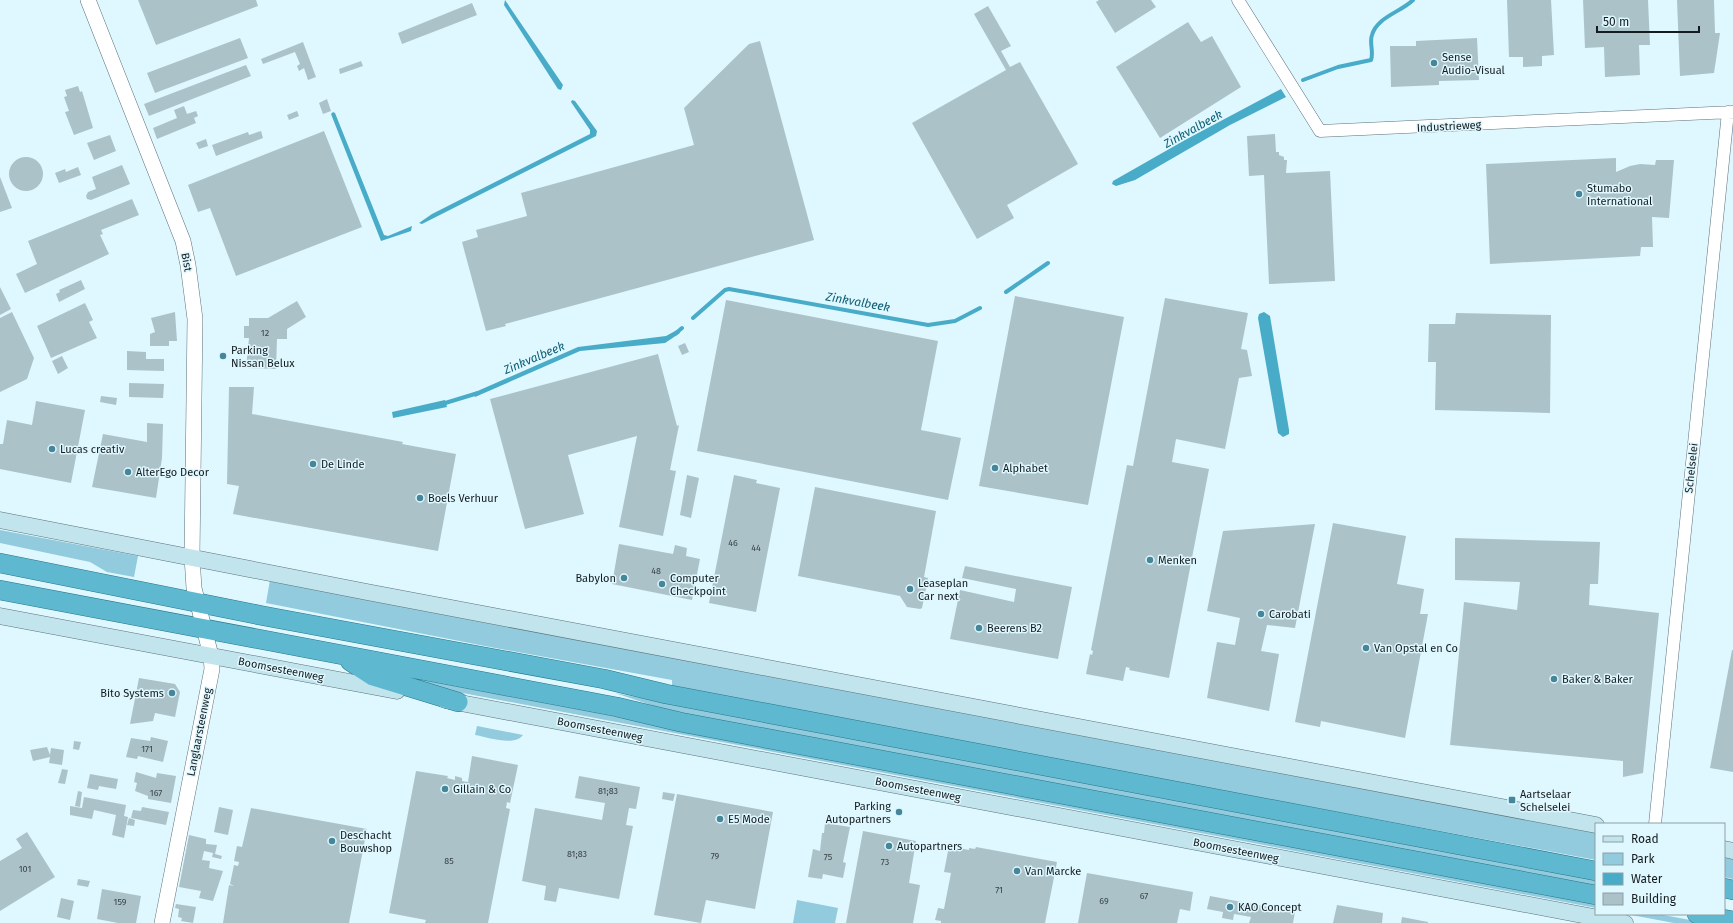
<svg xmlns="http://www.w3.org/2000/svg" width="1733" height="923" font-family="'Fira Sans',sans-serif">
<rect width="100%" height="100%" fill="#dff7ff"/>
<path fill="#91cbdd" d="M0,530L138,556L134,577L107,572L90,562L0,543Z
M270,580L1596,832V860L672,688V680L490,647L266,603Z
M406,677L1596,902V908L405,682Z
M615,693L1596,879V886L678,714Z
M477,726L523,735C514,747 488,737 475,735Z
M1724,857L1733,858V879L1724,877Z
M797,900L838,908L835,923H793Z
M1626,914H1658L1706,923H1674Z"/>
<path fill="#48abc7" d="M505,0L563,85L561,90L558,89L504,5Z
M1281,89L1286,97L1230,125L1135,180L1116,186L1112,184L1113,181L1185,140Z
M572,100L575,101L597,131L596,136L422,224L419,223L432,214L590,134V130L571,102Z
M333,112L335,113L384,235L388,236L412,226L411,231L381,241L331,114Z
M1264,312L1270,316L1289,430V434L1283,437L1278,433L1258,318L1259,314Z
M677,330L680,333L665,343L580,351L475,397L473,393L578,347L666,336Z
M445,400L447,407L393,418L392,412Z"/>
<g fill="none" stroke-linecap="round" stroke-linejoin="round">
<path stroke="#48abc7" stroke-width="4" d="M1303,80L1338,67L1371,60C1374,52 1369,42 1372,35C1377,17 1401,12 1413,0
M1006,292L1048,263
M693,318L725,290L729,289L928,325L955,321L980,308
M675,334L682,328
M442,404L478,393"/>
</g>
<path fill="#abc2c9" d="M138,0H256L258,6L156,45Z
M1099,0H1151L1156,7L1115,33L1096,2Z
M1507,0H1551L1554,55L1542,56V66L1523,67V57H1509Z
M1583,0H1648L1650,45H1639L1640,75L1605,77L1604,47L1585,48Z
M1677,0H1714L1715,33H1720L1714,73L1680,76Z
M472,3L477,15L402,44L398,33Z
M988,6L1011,46L1001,51L1010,67L1020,62L1078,164L1007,205L1014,218L977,239L912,123L1006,70L974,14Z
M1188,22L1201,42L1212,36L1241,87L1160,138L1116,67Z
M240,38L248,58L155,93L147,73Z
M1477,38L1479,80L1439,81V85L1391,87L1390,46H1416V41Z
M760,41L814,240L505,324L506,326L486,331L462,242L478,237L476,230L527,216L521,193L694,145L684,108L749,44Z
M303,42L316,77L308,80L304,68L299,71L297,66L300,64L295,52L263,64L261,59Z
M361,61L363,66L340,74L339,69Z
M246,65L251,76L149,116L144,104Z
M78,86L80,92L82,91L93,128L74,135L65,112L69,111L64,97L67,96L65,90Z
M327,99L331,111L323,114L319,103Z
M184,106L187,114L196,111L198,116L194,118L196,123L157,139L153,128L177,118L174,110Z
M297,111L299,116L289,120L287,115Z
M261,131L263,138L216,156L212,145L248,132L249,135Z
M324,131L362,227L236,276L210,208L198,212L188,185Z
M1275,134L1276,152H1279V155L1284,157V160H1287L1286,173L1330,171L1335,281L1269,284L1264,175L1249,176L1247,136Z
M110,135L116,151L94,160L87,143Z
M206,139L208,146L199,149L196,143Z
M9 174a17 17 0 1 1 34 0a17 17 0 1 1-34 0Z
M1616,158V172L1630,166L1640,164L1655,165L1656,160H1674L1669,218L1652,217L1653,247H1641L1640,256L1490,264L1486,164Z
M122,165L130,184L91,200L87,199L86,196L88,192L96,189L92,177Z
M78,167L81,175L59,183L55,173L65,169L66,172Z
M0,177L12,208L0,212Z
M132,199L139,215L101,230L103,234L100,235L109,254L25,293L16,274L37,264L28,241Z
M81,280L85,289L59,302L56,294L60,292L59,290Z
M0,287L11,309L0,315Z
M1015,296L1124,317L1088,505L979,486Z
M1165,298L1248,313L1241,349L1247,350L1252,376L1239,378L1225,449L1176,439L1172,462L1209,469L1169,678L1129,670L1130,668L1126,667L1123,681L1086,674L1090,654L1092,655L1093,651L1091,650L1127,465L1133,466Z
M726,300L938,341L921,430L961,438L948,500L697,451Z
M297,301L306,317L287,329V339H277L276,369L246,368L249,338H244V326H249V318H268Z
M85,303L93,320L89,322L97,338L51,358L37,326Z
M12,312L34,358L27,379L0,392V318Z
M175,312L177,341H169V346H150V334L155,332L151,318Z
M1456,313L1551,315L1550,413L1435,410L1436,362H1428L1429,324H1455Z
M685,343L689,352L682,355L678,346Z
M127,351L146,352V359H164V371L127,370Z
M658,354L677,426L679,425L670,470L676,471L663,536L619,527L637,436L568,455L584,514L525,529L490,399Z
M62,356L68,368L58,374L52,361Z
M129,383L164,384L163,398L129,397Z
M229,387H254L252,414L403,442L402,444L456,454L438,551L233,514L239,486L227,484Z
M101,396L117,398L116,405L100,402Z
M36,401L85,410L71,483L0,469V444H3L7,420L32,425Z
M147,423L163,424L162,458L156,498L92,487L103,434L147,442Z
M687,475L699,478L691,518L680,515Z
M734,475L757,480L756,483L780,488L756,612L709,603Z
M815,487L936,511L924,577L928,578L922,608L920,609L907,607L900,596L798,576Z
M1333,523L1406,536L1397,584L1424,589L1420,614H1428L1405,738L1321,721L1320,727L1295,722Z
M1315,524L1295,628L1267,625L1261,651L1279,654L1269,711L1207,698L1217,642L1235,645L1240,618L1207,611L1223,531Z
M1455,538L1600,542L1598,584H1590L1589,605L1659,613L1643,773L1623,777V761L1450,745L1464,602L1517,610L1520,582L1455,580Z
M619,544L673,554L675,545L687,548L686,556L700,559L692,600L612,584Z
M965,566L1072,587L1058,659L950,639L960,590L1014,602L1016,589L962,578Z
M1732,650H1733V772L1710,768Z
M139,678L175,684L180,692L175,717L155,713L153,721L130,724Z
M151,737L168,741L163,762L138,756L137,759L126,757L131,738L150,741Z
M74,741L81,742L79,750L73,749Z
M47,747L50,755L51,748L64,750L62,765L49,763L50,757L33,761L30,750Z
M472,756L518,765L510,803L507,802L506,808L510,809L488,923H425L426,920L389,913L416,771L448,776L447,778L455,780V776L462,778V781L468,782Z
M62,769L68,770L65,784L58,783Z
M136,772L156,778L157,773L176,776L171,803L148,799V796L135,791L137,783L134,782Z
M90,774L118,779L116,789L99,786L98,790L87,788Z
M579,776L640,787L636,809L629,808L626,825L633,826L619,899L559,888L556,902L544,900L546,886L522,881L535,808L602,820L605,803L575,798Z
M78,791L82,792L80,807L75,806Z
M663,792L675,794L673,801L662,799Z
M677,794L773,812L755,909L706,900L701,923L654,915Z
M84,797L126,805L124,816L128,817L124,838L112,835L116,815L94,810L92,819L70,815V806L82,808Z
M142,807L169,812L166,825L131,818L133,810L141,811Z
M219,807L233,810L228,835L214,832Z
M251,808L367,829L349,923H223L229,885L234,886L230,884L234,865L238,866L239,862L234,861L237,846L242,847Z
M129,818L135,820L134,826L127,825Z
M825,823L850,827L843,862L846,863L843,878L823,874L822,879L808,877L813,849L820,851L822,833H824Z
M863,831L916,841L909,883L920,885L913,923H846Z
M27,832L55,877L0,911V861L22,848L16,839Z
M189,835L206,839V844L217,845L215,854L222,856L221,859L212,857L213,853L204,851L202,860L210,861L209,868L223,871L213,901L199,898L201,891L179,887Z
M949,846L969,850V848L975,849L976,847L1057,862L1045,923H941V921L935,920L938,908L944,909L951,873L944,872Z
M1087,873L1193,892L1190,911L1180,909L1177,923H1078Z
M78,879L90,881L88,887L77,885Z
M102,889L141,896L136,923H118L97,919Z
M1210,896L1295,912L1293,923H1249L1251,917L1234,914L1233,920L1222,918L1223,912L1207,909Z
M61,898L74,901L70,920L57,917Z
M176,904L196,907L193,923L181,921L182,918L178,917L179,909L175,908Z
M1337,905L1383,913L1382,923H1333Z
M1402,917L1428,922V923H1401Z"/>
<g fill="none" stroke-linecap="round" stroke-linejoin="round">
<defs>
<path id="minor" d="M1238,0L1320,131L1733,112
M1655,824L1728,112"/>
<path id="tertiary" d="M88,0L183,241L188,265L195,319L192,557L194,588L211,656L212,669L162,923"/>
<path id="secondary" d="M0,520L367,592L1596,825
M0,616L397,691
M445,700L1625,923
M1724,849L1733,851"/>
<path id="trunk" d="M0,563L264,616L604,679L666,694L1596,871
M0,590L617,707L680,722L1596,895
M350,661L373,676L458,702
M1724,888L1733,890
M1697,914L1733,921"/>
</defs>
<use href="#minor" stroke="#5d7279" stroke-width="13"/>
<use href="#tertiary" stroke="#5d7279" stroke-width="16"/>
<use href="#secondary" stroke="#5d7279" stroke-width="17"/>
<use href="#trunk" stroke="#297689" stroke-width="20"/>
<use href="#minor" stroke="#fff" stroke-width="12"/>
<use href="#tertiary" stroke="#fff" stroke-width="15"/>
<use href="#secondary" stroke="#c2e4ed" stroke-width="16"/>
<use href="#trunk" stroke="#5eb8cf" stroke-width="19"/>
</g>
<g fill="#458699" stroke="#dff7ff" stroke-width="1.5">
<circle cx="1434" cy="63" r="4"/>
<circle cx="1579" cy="194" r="4"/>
<circle cx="223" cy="356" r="4"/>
<circle cx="52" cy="449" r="4"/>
<circle cx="313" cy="464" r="4"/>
<circle cx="995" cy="468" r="4"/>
<circle cx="128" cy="472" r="4"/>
<circle cx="420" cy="498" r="4"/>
<circle cx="1150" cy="560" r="4"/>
<circle cx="624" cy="578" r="4"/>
<circle cx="662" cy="584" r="4"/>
<circle cx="910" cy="589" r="4"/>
<circle cx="1261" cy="614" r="4"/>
<circle cx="979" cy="628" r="4"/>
<circle cx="1366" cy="648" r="4"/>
<circle cx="1554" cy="679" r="4"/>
<circle cx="172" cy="693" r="4"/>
<circle cx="445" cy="789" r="4"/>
<rect x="1508" y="796" width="8" height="8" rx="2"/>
<circle cx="899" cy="812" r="4"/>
<circle cx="720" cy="819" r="4"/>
<circle cx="332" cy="841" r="4"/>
<circle cx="889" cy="846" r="4"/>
<circle cx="1017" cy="871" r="4"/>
<circle cx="1230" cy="907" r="4"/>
</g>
<g text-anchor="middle" stroke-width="3" stroke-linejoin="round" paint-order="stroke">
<g font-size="9" fill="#394649">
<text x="265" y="336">12</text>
<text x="733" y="546">46</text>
<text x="756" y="551">44</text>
<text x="656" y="574">48</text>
<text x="147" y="752">171</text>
<text x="608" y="794">81;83</text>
<text x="156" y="796">167</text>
<text x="577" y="857">81;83</text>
<text x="715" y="859">79</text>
<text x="828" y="860">75</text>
<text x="449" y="864">85</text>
<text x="885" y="865">73</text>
<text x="25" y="872">101</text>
<text x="999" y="893">71</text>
<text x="1144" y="899">67</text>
<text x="1104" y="904">69</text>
<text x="120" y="905">159</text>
</g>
<g font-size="11" fill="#131c1e" stroke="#dff7ff" text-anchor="start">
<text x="1442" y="61">Sense<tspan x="1442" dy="13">Audio-Visual</tspan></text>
<text x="1587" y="192">Stumabo<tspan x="1587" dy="13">International</tspan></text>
<text x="231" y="354">Parking<tspan x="231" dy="13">Nissan Belux</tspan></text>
<text x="60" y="453">Lucas creativ</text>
<text x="321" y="468">De Linde</text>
<text x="1003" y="472">Alphabet</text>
<text x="136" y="476">AlterEgo Decor</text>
<text x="428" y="502">Boels Verhuur</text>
<text x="1158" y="564">Menken</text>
<text x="616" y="582" text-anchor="end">Babylon</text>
<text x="670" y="582">Computer<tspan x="670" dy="13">Checkpoint</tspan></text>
<text x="918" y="587">Leaseplan<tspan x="918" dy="13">Car next</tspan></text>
<text x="1269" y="618">Carobati</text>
<text x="987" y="632">Beerens B2</text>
<text x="1374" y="652">Van Opstal en Co</text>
<text x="1562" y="683">Baker &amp; Baker</text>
<text x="164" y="697" text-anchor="end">Bito Systems</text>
<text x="453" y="793">Gillain &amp; Co</text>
<text x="1520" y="798">Aartselaar<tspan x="1520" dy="13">Schelselei</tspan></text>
<text x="891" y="810" text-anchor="end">Parking<tspan x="891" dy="13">Autopartners</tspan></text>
<text x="728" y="823">E5 Mode</text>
<text x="340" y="839">Deschacht<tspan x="340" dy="13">Bouwshop</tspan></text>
<text x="897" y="850">Autopartners</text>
<text x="1025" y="875">Van Marcke</text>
<text x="1238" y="911">KAO Concept</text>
</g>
<g font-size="11" fill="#131c1e" stroke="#dff7ff">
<text transform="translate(1449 126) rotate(-3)" y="4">Industrieweg</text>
<text transform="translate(187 262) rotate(79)" y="4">Bist</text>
<text transform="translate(1691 468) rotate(-84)" y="4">Schelselei</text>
<text transform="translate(281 669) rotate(11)" y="4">Boomsesteenweg</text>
<text transform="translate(600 729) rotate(11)" y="4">Boomsesteenweg</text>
<text transform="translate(199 732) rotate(-79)" y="4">Langlaarsteenweg</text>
<text transform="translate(918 789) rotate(11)" y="4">Boomsesteenweg</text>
<text transform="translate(1236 850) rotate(11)" y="4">Boomsesteenweg</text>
</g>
<g font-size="12" font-style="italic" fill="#0e6074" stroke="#dff7ff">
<text transform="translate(1193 129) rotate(-29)" y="4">Zinkvalbeek</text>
<text transform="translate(858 302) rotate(10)" y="4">Zinkvalbeek</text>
<text transform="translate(534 358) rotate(-23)" y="4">Zinkvalbeek</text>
</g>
</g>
<rect x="1595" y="823" width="130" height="92" fill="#dff7ff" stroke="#8d9fa5"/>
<rect x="1603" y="836" width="20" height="6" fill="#c2e4ed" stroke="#8d9fa5"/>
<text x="1631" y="843" font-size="12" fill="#131c1e">Road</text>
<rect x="1603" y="853" width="20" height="12" fill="#91cbdd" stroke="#8d9fa5"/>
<text x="1631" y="863" font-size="12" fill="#131c1e">Park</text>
<rect x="1603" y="873" width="20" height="12" fill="#48abc7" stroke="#8d9fa5"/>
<text x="1631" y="883" font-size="12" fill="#131c1e">Water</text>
<rect x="1603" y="893" width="20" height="12" fill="#abc2c9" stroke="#8d9fa5"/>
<text x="1631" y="903" font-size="12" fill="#131c1e">Building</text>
<path d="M1597 26v6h102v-6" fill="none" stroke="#131c1e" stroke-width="2"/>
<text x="1603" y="26" font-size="12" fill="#131c1e" stroke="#dff7ff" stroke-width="3" paint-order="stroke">50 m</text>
</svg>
